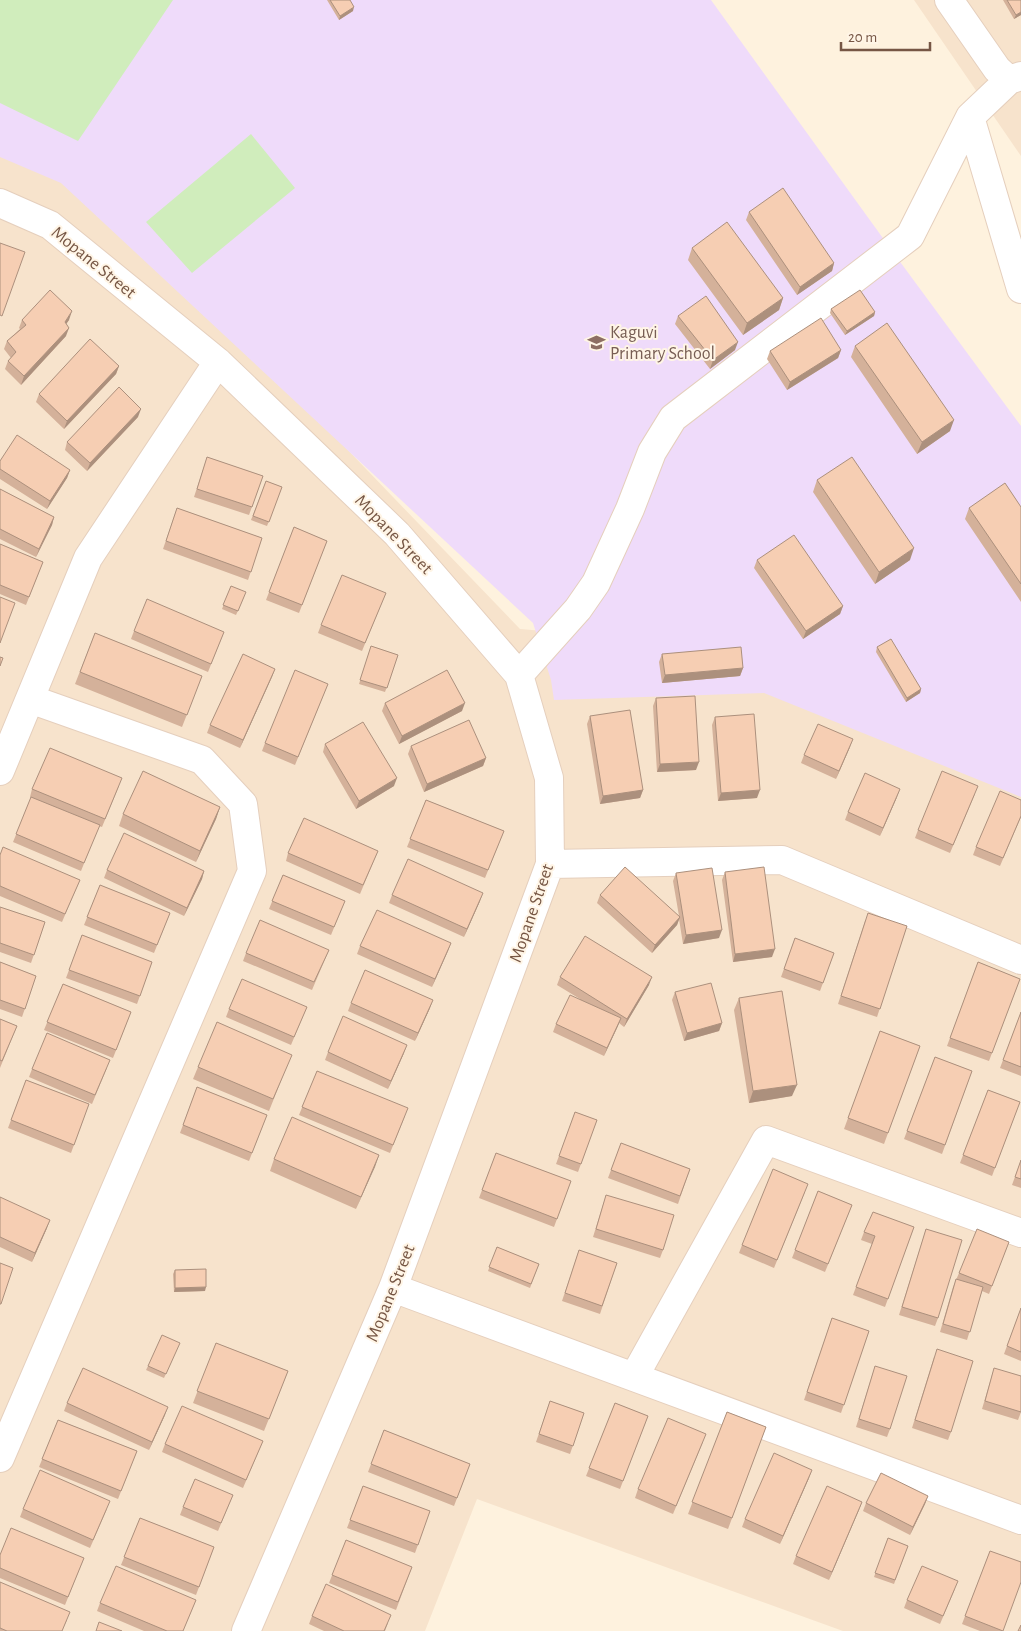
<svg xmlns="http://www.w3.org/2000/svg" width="1021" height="1631" font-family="'Alegreya Sans',sans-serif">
<rect width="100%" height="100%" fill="#fef2de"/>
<path fill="#f7e3cc" d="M914,0H1021V156Z
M0,113L40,130L520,629L745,648L1021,782V1631H843L477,1499L425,1631H0Z"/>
<path fill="#efdbfa" d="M0,0H711L898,259L1021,426V797L764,693L554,700L551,680L533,623L61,183L0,157Z"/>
<path fill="#d0edbc" d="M0,0H173L78,141L0,103Z
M251,134L295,188L192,273L146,222Z"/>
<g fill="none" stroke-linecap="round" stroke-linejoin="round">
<defs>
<path id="minor" d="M949,0L997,69L1009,80
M970,117L1021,289
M0,203L50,225L218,362L397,534L519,675L549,778L550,864L393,1288L246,1631
M519,675L578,609L596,583L630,509L652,452L673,418L910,236L970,117L1009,80L1021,76
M0,771L88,558L218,362
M550,864L782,860L1021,960
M393,1288L1021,1520
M634,1377L766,1140L1021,1233
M0,1458L252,871L243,804L202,760L30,699"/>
</defs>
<use href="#minor" stroke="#e5cfbd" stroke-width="30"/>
<use href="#minor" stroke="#fff" stroke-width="28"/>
</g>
<path fill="#d4b19a" d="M327,0H350L353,11L339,20Z
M1003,0H1021V15L1014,19Z
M749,212L834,263L832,271L797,295L746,220Z
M692,248L783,298L779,310L743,335L688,260Z
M831,309L875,312L874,316L845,335L830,313Z
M678,316L735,350L710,369L675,324Z
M22,320H69L66,324V336L21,385L5,369L8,361L11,358L4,349L7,341L20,329L19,328Z
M855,346L950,431L917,454L851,357Z
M841,350L838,358L787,390L767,359L770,351Z
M119,366L116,374L64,429L36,402L39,394Z
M138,417L87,471L65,450L67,442Z
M207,457L263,476L249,515L194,497Z
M0,461L70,470L67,478L47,509L0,479Z
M817,480L910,560L875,584L813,492Z
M266,481L282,487L267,526L251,520Z
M0,489L54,517L52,525L36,557L0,539Z
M1021,507V602L965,519L969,508Z
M177,508L262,538L248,580L163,549Z
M294,527L327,541L299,613L266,600Z
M0,544L43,562L26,605L0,594Z
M757,560L843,606L840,614L803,639L754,568Z
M231,586L244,597L236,615L222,609Z
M386,593L362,651L318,633L321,625Z
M134,631L224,632L208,672L131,639Z
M95,633L202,676L182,727L75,684Z
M371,646L398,655L385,692L359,684Z
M877,647L921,689L920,693L906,702L876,652Z
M662,654L743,668L740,676L662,683L659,662Z
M275,669L240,748L207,733L210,725Z
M328,684L295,765L262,751L265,743Z
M656,698L696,770L657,772L653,706Z
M385,703L462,711L399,744L382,711Z
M590,716L643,790L640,798L600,804L587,724Z
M715,717L757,798L718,801L712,725Z
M325,744L394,786L356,809L323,752Z
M411,746L486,758L483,766L424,792L408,754Z
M850,747L836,779L801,763L804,755Z
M119,786L102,827L99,826L81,871L13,842L31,798L30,797L32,789Z
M975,794L950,853L915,838L918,830Z
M897,797L880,836L845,820L848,812Z
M426,800L504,831L485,878L407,847Z
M1021,800V817L1000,866L973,855L976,847Z
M220,807L216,819L196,862L119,826L123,814Z
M378,851L360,894L286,861L288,853Z
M0,855L80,880L62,922L0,896Z
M107,870L204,871L202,879L184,916L104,878Z
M725,872L772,957L733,962L722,880Z
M676,873L719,938L683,944L679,919L677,925L652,953L597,903L600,895L679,916L673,881Z
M283,875L345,901L331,935L269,909Z
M100,885L170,913L154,953L84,925Z
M392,895L480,901L464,937L389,903Z
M0,907L45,922L31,963L0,952Z
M865,921L907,926L877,1017L838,1004Z
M82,935L152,962L137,1004L66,978Z
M795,938L834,953L820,991L781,977Z
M451,943L432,987L357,954L360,946Z
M329,950L312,990L243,961L246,953Z
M0,962L36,976L22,1017L0,1009Z
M978,962L1020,979L989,1061L947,1046Z
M560,977L649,985L624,1027L619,1023L604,1056L553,1032L556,1024L580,999L557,985Z
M63,984L131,1012L113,1058L44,1030Z
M675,992L722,1023L719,1031L684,1041L672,1000Z
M739,998L792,1096L749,1103L734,1010Z
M351,1003L430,1008L415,1041L348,1011Z
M307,1007L291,1045L226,1017L229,1009Z
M1021,1012V1076L1000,1068Z
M0,1019L17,1026L0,1068Z
M880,1031L920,1046L884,1144L844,1129Z
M328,1052L404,1053L388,1089L325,1060Z
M935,1057L972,1071L942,1154L904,1139Z
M287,1066L269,1111L193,1079L198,1067Z
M107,1068L92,1104L29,1077L32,1069Z
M317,1071L405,1116L390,1153L299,1115Z
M26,1080L89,1104L71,1153L8,1128Z
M197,1087L267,1115L249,1161L180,1133Z
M988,1090L1020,1102L992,1176L960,1163Z
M575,1112L597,1120L578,1172L556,1164Z
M621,1143L690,1169L678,1204L608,1178Z
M496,1153L571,1181L554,1227L479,1198Z
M379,1155L356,1209L270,1171L274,1159Z
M1021,1160V1188L1012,1185Z
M818,1191L852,1205L825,1272L792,1258Z
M805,1192L774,1268L739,1253L742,1245Z
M606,1195L663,1250L660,1258L593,1237Z
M0,1197L47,1228L32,1262L0,1247Z
M914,1227L885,1307L853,1295L872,1244L861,1240L864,1232Z
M926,1229L938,1318L935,1326L899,1315Z
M1009,1242L989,1294L982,1291L967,1340L940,1332L953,1287L959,1273Z
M497,1247L539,1264L530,1288L488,1271Z
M579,1250L617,1263L600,1314L562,1301Z
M175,1270L205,1291L174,1292L173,1274Z
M1021,1308V1361L1004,1354Z
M832,1318L869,1331L841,1413L804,1400Z
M216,1343L288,1371L264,1431L193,1403Z
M178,1347L164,1378L146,1370L148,1366Z
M934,1357L951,1432L948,1440L912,1428Z
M875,1366L890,1429L887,1437L856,1427Z
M994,1368L1021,1412L1018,1420L982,1409Z
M550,1401L584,1413L570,1454L536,1442Z
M67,1403L165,1415L149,1450L64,1411Z
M615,1403L648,1416L620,1489L586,1476Z
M727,1412L766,1427L728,1529L688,1514Z
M58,1420L137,1451L118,1499L39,1467Z
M384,1430L470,1464L454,1506L368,1472Z
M263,1441L243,1488L162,1452L165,1444Z
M703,1442L673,1514L635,1498L638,1489Z
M809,1478L780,1544L742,1527L745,1519Z
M363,1486L430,1511L415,1553L347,1528Z
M233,1495L218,1531L180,1515L183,1507Z
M928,1496L925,1504L910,1535L863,1511L866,1503Z
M862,1502L829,1580L793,1564L796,1556Z
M23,1509H107L90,1548L20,1517Z
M140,1518L214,1547L196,1595L121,1565Z
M888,1538L908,1546L894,1584L874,1577Z
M346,1540L412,1567L396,1610L329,1583Z
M990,1551L1003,1631H980L962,1624Z
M0,1555L84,1558L65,1605L0,1578Z
M0,1582L67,1620L62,1631H0Z
M955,1589L940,1624L904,1608L907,1600Z
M196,1600L183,1631H144L97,1611L100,1603Z
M312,1616L388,1623L385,1631H324L309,1624Z"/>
<path fill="#ac907d" d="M354,7L353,11L339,20L340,16Z
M1021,12V15L1014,19L1016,15Z
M834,263L832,271L797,295L800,287Z
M783,298L779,310L743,335L747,323Z
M72,311L69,320L62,330L65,322Z
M875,312L874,316L845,335L847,331Z
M69,328L66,336L21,385L24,376Z
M738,342L735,350L710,369L713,360Z
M841,350L838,358L787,390L790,382Z
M119,366L116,374L64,429L67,421Z
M141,409L138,417L87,471L90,463Z
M954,420L950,431L917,454L922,442Z
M70,470L67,478L47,509L50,501Z
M54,517L52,525L36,557L39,549Z
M914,548L910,560L875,584L879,572Z
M843,606L840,614L803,639L806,631Z
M743,668L740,676L662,683L665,675Z
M275,669L272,677L240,748L243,740Z
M921,689L920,693L906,702L907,698Z
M465,703L462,711L399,744L402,736Z
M853,739L850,747L836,779L839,771Z
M486,758L483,766L424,792L427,784Z
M699,762L696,770L657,772L660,764Z
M397,778L394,786L356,809L359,801Z
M900,789L897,797L880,836L883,828Z
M643,790L640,798L600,804L603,796Z
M760,790L757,798L718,801L721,793Z
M220,807L216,819L196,862L200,851Z
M204,871L202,879L184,916L187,908Z
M483,893L480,901L464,937L467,929Z
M680,917L677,925L652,953L655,945Z
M722,930L719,938L683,944L686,935Z
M451,943L448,951L432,987L435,979Z
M775,949L772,957L733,962L735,954Z
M652,977L649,985L624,1027L627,1019Z
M433,1000L430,1008L415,1041L418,1033Z
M621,1018L618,1026L604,1056L607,1048Z
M722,1023L719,1031L684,1041L687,1033Z
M407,1045L404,1053L388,1089L391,1081Z
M797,1085L792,1096L749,1103L753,1091Z
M379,1155L375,1167L356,1209L361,1197Z
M50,1220L47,1228L32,1262L35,1253Z
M206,1287L205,1291L174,1292L175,1288Z
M168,1407L165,1415L149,1450L152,1442Z
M812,1470L809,1478L780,1544L783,1536Z
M928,1496L925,1504L910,1535L913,1527Z
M862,1502L859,1510L829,1580L832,1572Z"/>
<path fill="#f6ceb3" stroke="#ac907d" d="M330,0H350L354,7L340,16Z
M1007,0H1021V12L1016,15Z
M783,188L834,263L800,287L749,212Z
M727,222L783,298L747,323L692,248Z
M0,243L25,252L2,316L0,315Z
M50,290L72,311L65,322L69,328L24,376L8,361L16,352L7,341L26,325L22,320Z
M860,290L875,312L847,331L831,309Z
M706,296L738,342L713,360L678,316Z
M821,318L841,350L790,382L770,351Z
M887,323L954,420L922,442L855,346Z
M90,339L119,366L67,421L39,394Z
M119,387L141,409L90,463L67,442Z
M17,435L70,470L50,501L0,469V461Z
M207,457L263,476L252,507L197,489Z
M852,457L914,548L879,572L817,480Z
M266,481L282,487L269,522L253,516Z
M1005,483L1021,507V584L969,508Z
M0,489L54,517L39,549L0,529Z
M177,508L262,538L251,572L166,541Z
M294,527L327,541L302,605L269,592Z
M794,535L843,606L806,631L757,560Z
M0,544L43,562L29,597L0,585Z
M342,575L386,593L365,643L321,625Z
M231,586L246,592L238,611L223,605Z
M0,597L15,603L0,643Z
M147,599L224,632L211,664L134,631Z
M95,633L202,676L187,715L80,672Z
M891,639L921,689L907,698L877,647Z
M371,646L398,655L387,688L360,680Z
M741,647L743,668L665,675L662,654Z
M243,654L275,669L243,740L210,725Z
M0,657L3,658L0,666Z
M295,670L328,684L298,757L265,743Z
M447,670L465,703L402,736L385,703Z
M695,696L699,762L660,764L656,698Z
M630,710L643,790L603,796L590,716Z
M754,714L760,790L721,793L715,717Z
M469,720L486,758L427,784L411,746Z
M363,722L397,778L359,801L325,744Z
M818,724L853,739L839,771L804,755Z
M50,748L122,778L105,819L32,789Z
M143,771L220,807L200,851L123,814Z
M942,771L978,786L953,845L918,830Z
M865,773L900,789L883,828L848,812Z
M1000,791L1021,800V816L1003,858L976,847Z
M31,797L100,825L84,863L16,834Z
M426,800L504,831L488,870L410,839Z
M304,818L378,851L363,885L288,853Z
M124,833L204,871L187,908L107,870Z
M3,847L80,880L65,914L0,886V855Z
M408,859L483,893L467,929L392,895Z
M625,867L680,917L655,945L600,895Z
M764,867L775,949L735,954L725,872Z
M712,868L722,930L686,935L676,873Z
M283,875L345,901L334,927L272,901Z
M100,885L170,913L157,945L87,917Z
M0,907L45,922L34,955L0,943Z
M377,910L451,943L435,979L360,946Z
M868,913L907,926L880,1009L841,996Z
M260,920L329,950L314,982L246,953Z
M82,935L152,962L140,996L69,970Z
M585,936L652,977L627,1019L560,977Z
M795,938L834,953L823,983L784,969Z
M0,962L36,976L25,1009L0,1000Z
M978,962L1020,979L992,1053L950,1038Z
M365,970L433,1000L418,1033L351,1003Z
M242,979L307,1007L294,1037L229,1009Z
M711,983L722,1023L687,1033L675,992Z
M63,984L131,1012L116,1050L47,1022Z
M782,991L797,1085L753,1091L739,998Z
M570,995L621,1018L607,1048L556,1024Z
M1021,1012V1067L1003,1060Z
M343,1016L407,1045L391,1081L328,1052Z
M0,1019L17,1026L2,1061L0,1060Z
M217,1022L292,1055L273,1099L198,1067Z
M880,1031L920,1046L888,1133L848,1118Z
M47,1033L110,1060L95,1095L32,1069Z
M935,1057L972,1071L945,1145L907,1131Z
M317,1071L408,1108L393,1145L302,1107Z
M26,1080L89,1104L74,1145L11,1120Z
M197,1087L267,1115L252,1153L183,1125Z
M988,1090L1020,1102L995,1168L963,1155Z
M575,1112L597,1120L581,1164L559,1156Z
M292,1117L379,1155L361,1197L274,1159Z
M621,1143L690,1169L680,1196L611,1170Z
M496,1153L571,1181L557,1219L482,1190Z
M1021,1160V1179L1015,1177Z
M773,1169L808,1184L777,1260L742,1245Z
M818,1191L852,1205L828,1264L795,1250Z
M606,1195L674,1215L663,1250L596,1229Z
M0,1197L50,1220L35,1253L0,1237Z
M873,1212L914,1227L888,1299L856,1287L875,1236L864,1232Z
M926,1229L962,1240L938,1318L902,1307Z
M977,1229L1009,1242L992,1286L959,1273Z
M497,1247L539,1264L531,1284L489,1267Z
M579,1250L617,1263L602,1306L565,1293Z
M0,1263L13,1268L1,1304H0Z
M206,1269V1287L175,1288V1270Z
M956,1279L983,1287L970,1332L943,1324Z
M1021,1308V1352L1007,1346Z
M832,1318L869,1331L844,1405L807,1392Z
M162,1335L180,1343L166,1374L148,1366Z
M216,1343L288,1371L269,1419L197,1391Z
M937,1349L973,1361L951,1432L915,1420Z
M875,1366L907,1376L890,1429L859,1419Z
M83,1368L168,1407L152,1442L67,1403Z
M994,1368L1021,1376V1412L985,1401Z
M550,1401L584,1413L573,1446L539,1434Z
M615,1403L648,1416L623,1481L589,1468Z
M182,1406L263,1441L246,1480L165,1444Z
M727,1412L766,1427L732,1518L692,1502Z
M668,1418L706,1434L676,1506L638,1489Z
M58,1420L137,1451L121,1491L42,1459Z
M384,1430L470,1464L457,1498L371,1464Z
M774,1453L812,1470L783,1536L745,1519Z
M40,1470L110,1501L93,1540L23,1509Z
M881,1473L928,1496L913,1527L866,1503Z
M195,1479L233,1495L221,1523L183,1507Z
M363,1486L430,1511L418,1545L350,1520Z
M827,1486L862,1502L832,1572L796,1556Z
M140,1518L214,1547L199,1587L124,1557Z
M11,1528L84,1558L68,1597L0,1568V1555Z
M888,1538L908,1546L895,1580L875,1573Z
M346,1540L412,1567L398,1602L332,1575Z
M990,1551L1021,1562V1582L1003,1631L965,1616Z
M116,1566L196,1600L183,1631H167L100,1603Z
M922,1566L958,1581L943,1616L907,1600Z
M0,1582L70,1612L62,1631H7L0,1628Z
M326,1584L391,1615L384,1631H344L312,1616Z
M99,1622L122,1631H96Z
M1021,1625V1631H1018Z"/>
<defs>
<symbol id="school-bare" viewBox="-9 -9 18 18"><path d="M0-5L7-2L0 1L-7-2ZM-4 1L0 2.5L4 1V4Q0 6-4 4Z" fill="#8d6e63" stroke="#fff5e6" stroke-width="2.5" paint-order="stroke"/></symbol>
</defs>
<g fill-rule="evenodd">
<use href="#school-bare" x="584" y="330" width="25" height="25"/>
</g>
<g text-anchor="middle" stroke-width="4" stroke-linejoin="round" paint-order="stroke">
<g font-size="18" fill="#765644" stroke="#fff5e6">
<text transform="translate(94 262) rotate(39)" y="6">Mopane Street</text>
<text transform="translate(394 534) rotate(46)" y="6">Mopane Street</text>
<text transform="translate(531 913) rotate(-71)" y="6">Mopane Street</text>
<text transform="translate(390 1293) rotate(-68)" y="6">Mopane Street</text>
</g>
<g font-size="18" fill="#785e54" stroke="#fff5e6" text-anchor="start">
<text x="610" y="338">Kaguvi<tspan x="610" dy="21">Primary School</tspan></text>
</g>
</g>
<path d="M841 42v8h89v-8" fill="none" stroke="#765644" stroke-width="2.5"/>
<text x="848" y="42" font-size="15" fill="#765644" stroke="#fff5e6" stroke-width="4" paint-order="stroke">20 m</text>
</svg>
